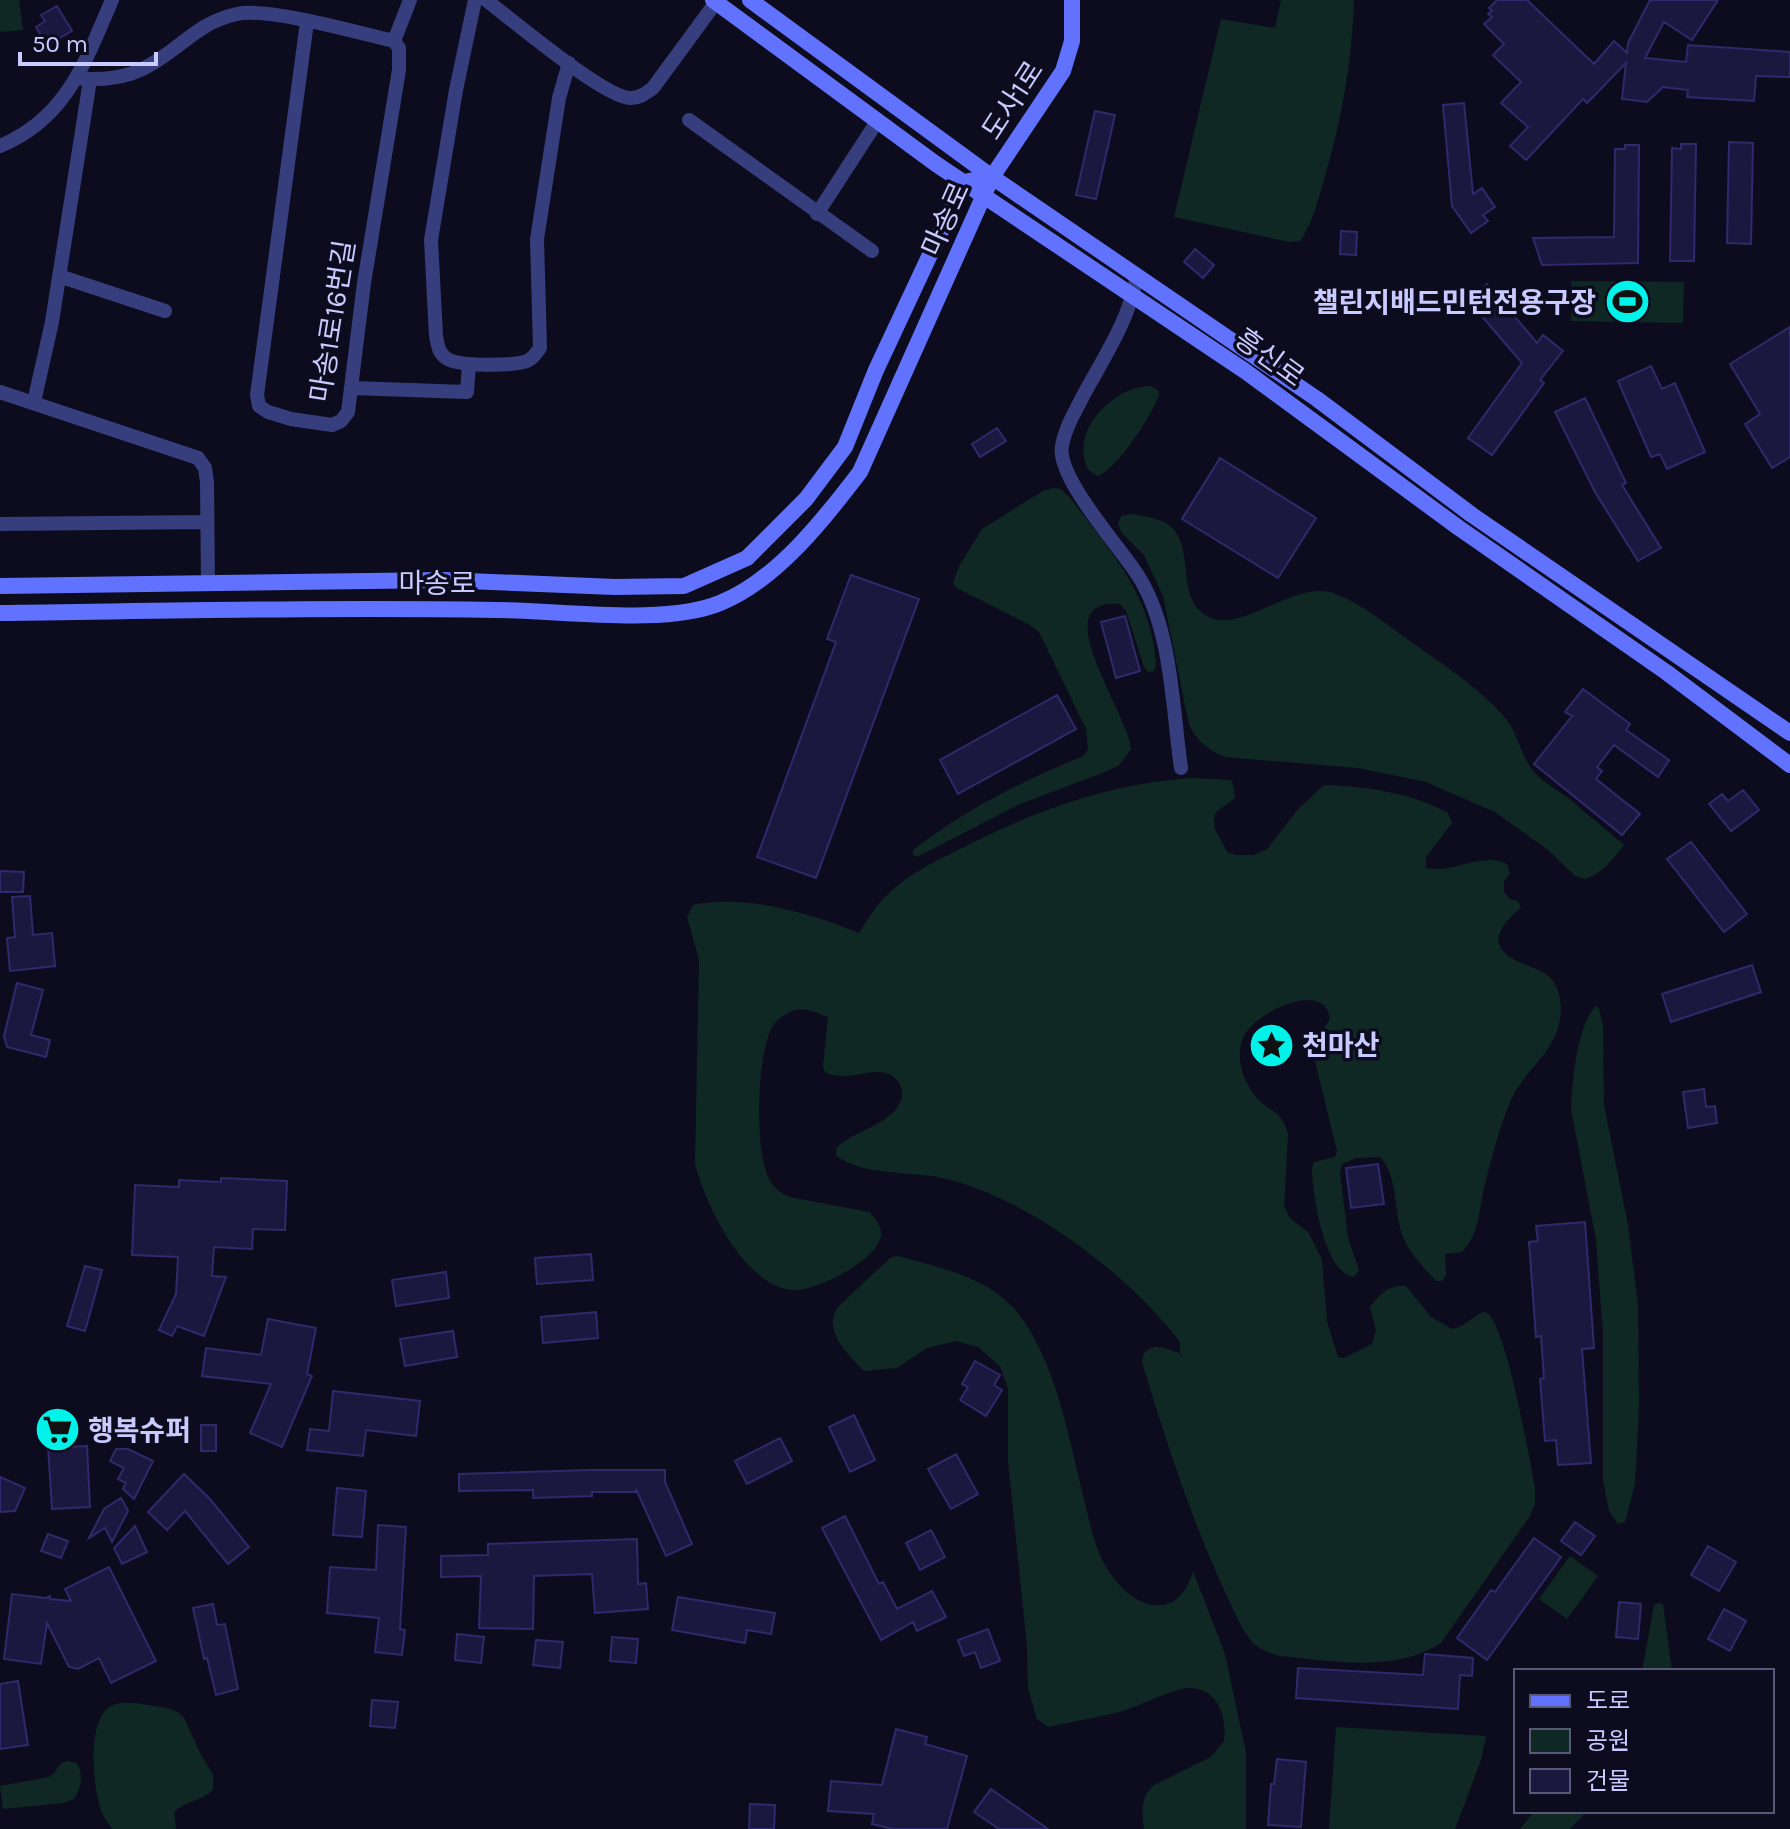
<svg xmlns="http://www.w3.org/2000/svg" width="1790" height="1829" font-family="Karla,'Noto Sans KR',sans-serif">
<rect width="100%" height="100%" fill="#0d0c1e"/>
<path fill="#0f2823" d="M0,0H19L23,30L0,32Z
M1281,0H1354C1352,64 1341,123 1323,183C1317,203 1312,224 1300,241L1289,242L1174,217L1221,19L1275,28Z
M1571,281L1684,282L1683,323L1571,321Z
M1150,386L1158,390L1159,395C1151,416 1119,467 1098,476C1089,473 1086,467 1084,457C1078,422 1118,386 1150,386Z
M1054,488L1061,489L1070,498C1110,550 1153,597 1156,666L1154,671L1148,672L1144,667L1126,611L1120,604C1042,597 1129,714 1131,749L1119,765L1105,772L1020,804L917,857L913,855V850C967,808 1021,782 1083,756L1088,749L1086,729L1039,632L1030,625L957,588L953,583L959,566L982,529L1043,491Z
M1130,514C1142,516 1161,518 1170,526C1196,547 1174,600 1209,617C1244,634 1295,578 1336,594C1362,604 1385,623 1407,639C1441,663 1479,687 1506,719C1519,735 1521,758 1535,773C1545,784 1561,792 1573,802C1590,816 1607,831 1624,845C1612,860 1603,873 1585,879L1575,876L1548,850L1495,812L1426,782L1358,768L1225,757C1207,749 1198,742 1189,725L1163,596L1144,555L1121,532L1118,523L1121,516Z
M1194,778L1232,780L1235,798L1216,812L1214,819L1215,829L1227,852L1236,855H1254L1267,849L1298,809L1324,785C1364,786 1413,793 1448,813L1452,823L1426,857V868C1453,874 1482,851 1507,864L1510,874L1504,881V892L1510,899L1518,901L1521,908C1499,925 1485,947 1519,962C1530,967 1543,970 1551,979C1558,986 1560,997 1561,1007C1561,1051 1525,1067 1510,1102C1499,1128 1492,1157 1485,1184C1479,1208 1480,1234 1462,1252L1445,1254L1446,1275L1442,1281H1436C1425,1269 1412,1256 1405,1241C1392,1215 1400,1177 1380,1157L1356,1158L1342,1164L1340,1173L1348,1238L1359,1270L1354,1277C1324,1274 1312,1193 1312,1168L1314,1162L1335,1157L1337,1151L1313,1053L1315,1043L1330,1019C1325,977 1252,1014 1243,1038C1235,1058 1243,1081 1256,1097C1270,1113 1281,1109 1288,1134L1284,1207L1291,1219L1309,1233L1322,1260L1327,1321L1338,1357L1344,1358L1372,1344L1376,1330L1370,1307C1378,1295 1390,1284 1406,1286L1431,1317L1452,1329C1466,1327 1477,1312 1484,1312C1505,1313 1530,1463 1535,1487V1503L1530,1516L1441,1643C1394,1673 1334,1661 1280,1656C1270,1653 1261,1650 1253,1643C1241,1630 1234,1610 1226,1594C1191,1519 1166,1441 1142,1362L1144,1353C1157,1341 1166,1350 1180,1353V1342C1129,1274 1025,1196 942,1178C911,1171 860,1176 836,1155V1149C852,1130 889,1127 900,1102C903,1096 903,1091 900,1085C888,1062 862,1077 843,1076C836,1076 831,1075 825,1072L823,1066L828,1017C817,1013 804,1006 792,1011C785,1014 776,1020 773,1026C756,1053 754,1154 770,1181C775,1189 781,1193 789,1197L869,1212C875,1218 881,1225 881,1233C882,1259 815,1292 793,1290C744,1286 706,1206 695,1164L699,960L687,917L693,905C745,894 811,913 859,933C868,919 876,905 888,894C907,875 932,863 956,851C1031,812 1109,783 1194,778Z
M1596,1006L1599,1008L1603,1027L1604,1105L1628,1225L1638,1305L1639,1406L1635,1484L1625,1522L1618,1524L1609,1511L1603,1480V1333L1596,1240L1571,1109C1572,1083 1577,1024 1596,1006Z
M897,1256C939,1267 988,1277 1017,1312C1055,1359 1069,1438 1083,1495C1089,1518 1093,1544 1105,1565C1117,1585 1135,1607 1162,1605C1180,1603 1188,1587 1193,1571L1225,1654L1246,1753V1829H1144C1142,1812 1140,1797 1154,1785L1211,1757L1224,1741C1228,1713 1214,1682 1181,1689C1161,1694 1142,1705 1122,1711C1098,1718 1072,1721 1048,1727L1037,1719L1028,1688L1027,1646L1008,1461V1388L1000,1366L978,1347L956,1341L927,1348L897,1368L864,1371C847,1354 822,1330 838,1307L890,1258Z
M1570,1556L1598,1576L1567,1619L1539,1599Z
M1658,1603L1663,1604L1672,1671H1642L1654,1605Z
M135,1703L167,1708L178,1712L184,1718L201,1755L213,1774V1790C202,1801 185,1801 174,1812L176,1829H112C108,1822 102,1816 100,1807C93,1785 85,1712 116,1704C121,1702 129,1703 135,1703Z
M1336,1727L1486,1736L1481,1760L1455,1829H1329Z
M66,1761L77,1763C84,1775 81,1787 74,1799L63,1803L3,1809L0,1786L49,1777C57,1773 57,1764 66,1761Z
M1534,1811H1587L1570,1829H1520Z"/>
<path fill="#1b183f" stroke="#2e2a6b" stroke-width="2" d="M1497,0H1527L1594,64L1614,41L1627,53L1628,43L1650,0H1718L1692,40L1664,22L1645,58L1686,62L1688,45L1790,52V77L1756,76L1754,101L1687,97L1688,90L1663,87L1647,102L1622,99L1626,63L1587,103L1583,99L1526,160L1510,146L1528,127L1501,103L1521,82L1493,55L1504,44L1484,24L1492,17L1488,14L1492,11L1489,8Z
M57,6L72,31L51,43L49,38L44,41L36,27L45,21L41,15Z
M1464,103L1473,194L1482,188L1495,207L1483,215L1488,221L1471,233L1452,206L1443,105Z
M1095,111L1115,115L1096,199L1076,195Z
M1729,142L1753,143L1751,244L1727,243Z
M1681,144H1696L1694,261H1670L1672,148L1681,149Z
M1625,145H1639L1638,263L1542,265L1533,238L1614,237L1615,149H1625Z
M1341,231L1357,232L1356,255L1340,254Z
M1195,249L1214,265L1203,278L1184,262Z
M1487,284L1537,343L1543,335L1563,351L1540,380L1544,383L1492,455L1468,438L1522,363L1468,300Z
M1790,327V457L1772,468L1745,424L1760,414L1730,364Z
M1651,366L1662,389L1675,383L1705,452L1667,469L1660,454L1651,457L1618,381Z
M1585,398L1626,483L1622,485L1661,548L1638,561L1595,492L1555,412Z
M997,428L1006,441L980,457L972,444Z
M1220,458L1316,518L1278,578L1182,519Z
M851,575L919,599L816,878L757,857L836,642L827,639Z
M1125,616L1140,671L1116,678L1101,622Z
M1583,689L1630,724L1626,730L1669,760L1658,777L1614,745L1597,767L1602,771L1596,779L1640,814L1622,835L1534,764L1572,716L1565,712Z
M1057,695L1076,729L958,794L940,760Z
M1743,790L1759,810L1731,831L1709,804L1722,794L1728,801Z
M1691,842L1747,914L1724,932L1667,859Z
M0,871L24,872L23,892H0Z
M30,896L33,935L52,933L55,966L10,971L7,938L15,937L12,897Z
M1752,965L1761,992L1671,1022L1662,994Z
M17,983L43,990L31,1035L50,1040L46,1057L7,1047L4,1036Z
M1704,1089L1706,1107L1715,1106L1717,1123L1688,1128L1683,1092Z
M1378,1164L1384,1204L1351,1208L1346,1168Z
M221,1178L287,1181L285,1230L253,1229L252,1249L214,1247L212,1276L226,1277L204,1336L177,1326L172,1336L159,1330L176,1294L178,1257L132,1255L135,1185L179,1187V1180L221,1182Z
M1585,1222L1594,1348L1582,1349L1591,1463L1558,1465L1556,1440L1545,1441L1540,1379L1544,1378L1541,1336L1536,1337L1529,1242L1538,1241L1536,1226Z
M591,1254L593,1280L537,1284L535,1258Z
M85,1266L102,1270L85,1331L67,1326Z
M446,1272L449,1298L396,1306L392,1280Z
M596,1312L598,1338L543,1343L541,1317Z
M268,1319L316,1328L307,1374L312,1376L282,1447L250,1433L271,1384L202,1376L206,1348L261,1355Z
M453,1331L457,1357L405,1366L400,1339Z
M975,1361L1000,1375L994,1385L1002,1390L986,1416L960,1400L968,1387L962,1384Z
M333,1391L420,1401L416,1436L366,1430L363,1456L307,1450L310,1429L329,1431Z
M66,1414L67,1447L87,1446L90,1507L52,1509L46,1415Z
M854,1415L875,1460L850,1472L829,1427Z
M201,1425H216V1451H201Z
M780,1438L792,1461L747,1484L735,1461Z
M116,1449H128L153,1461L134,1499L123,1489L126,1483L118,1479L124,1468L110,1461Z
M956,1454L978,1494L951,1509L928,1469Z
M591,1470H665V1482L692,1544L666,1556L636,1489V1492H592V1496L533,1498V1490L459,1491V1474Z
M184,1474L210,1499L249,1547L228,1564L185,1511L167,1530L148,1512Z
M0,1477L25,1488L15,1511L0,1512Z
M337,1488L366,1491L362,1537L333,1535Z
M121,1498L128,1511L112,1542L105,1528L89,1538L104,1509Z
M845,1516L879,1584L883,1582L897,1609L932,1591L946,1617L917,1631L913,1622L881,1640L822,1528Z
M1575,1522L1595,1536L1581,1555L1561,1541Z
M378,1525L406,1527L400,1629L405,1630L402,1655L375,1652L379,1618L327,1613L330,1567L376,1570Z
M135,1526L147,1552L122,1564L114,1548Z
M931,1530L945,1557L920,1570L906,1543Z
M48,1534L68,1541L61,1558L41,1551Z
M1534,1538L1561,1557L1487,1660L1457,1638L1491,1590L1495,1592Z
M637,1539L638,1584L646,1583L648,1609L595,1613L592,1574L534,1576L533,1629L479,1628L481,1576L441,1577V1556L488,1555V1544Z
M1708,1546L1736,1562L1719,1591L1691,1575Z
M109,1567L156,1661L111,1683L99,1658L78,1669L69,1667L47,1623L41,1664L4,1659L12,1594L46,1598L50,1596V1599L71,1601L65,1589Z
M678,1597L775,1613L771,1634L747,1630L745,1643L672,1630Z
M1619,1602L1641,1604L1638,1639L1616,1637Z
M213,1604L217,1625L225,1624L238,1689L216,1695L207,1658L204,1659L193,1608Z
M1724,1609L1746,1621L1730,1651L1708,1639Z
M988,1629L1000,1661L981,1668L975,1652L964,1656L958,1640Z
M457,1634L484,1637L481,1663L455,1660Z
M612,1637L638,1639L636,1663L610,1661Z
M536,1640L563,1642L560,1668L533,1665Z
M1425,1654L1473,1658L1472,1676L1460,1675L1458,1709L1296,1698L1298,1668L1423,1675Z
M18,1681L28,1745L0,1749V1684Z
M372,1700L398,1702L395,1728L370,1726Z
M896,1729L927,1737L925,1744L967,1756L947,1829H893L872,1824L874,1814L828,1811L831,1781L882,1785Z
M1277,1759L1306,1762L1301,1827L1268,1825L1271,1784H1274Z
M991,1789L1048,1829H999L974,1812Z
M750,1804L775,1805L774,1829H749Z"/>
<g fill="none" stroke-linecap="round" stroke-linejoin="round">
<path stroke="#373e7d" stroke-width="14" d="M475,0L456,90L431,240L436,336C438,345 438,352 446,358C458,367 513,366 527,361C534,358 536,353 540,348L537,239L559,98L569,63
M486,0C511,19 606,99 631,98C640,98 646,93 653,88L716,2
M394,41L410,0
M77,78C100,81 128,78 148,66C182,48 196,23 237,14C269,7 358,33 394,41L399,48V70L364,283L348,412L341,421L332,425L291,419L268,412L259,406L257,395L307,22
M689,120L872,251
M0,146C67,118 85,62 112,0
M817,214L878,120
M1137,275C1130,319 1104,357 1083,396C1075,412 1065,428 1062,446C1056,477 1119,546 1137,574C1172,627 1172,706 1181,768
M59,276L165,311
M352,388L467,392L469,364
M0,392L198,458L205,468L207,482L208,583
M34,402L52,322L90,80
M0,524L207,522"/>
<path stroke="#6173fe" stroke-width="16" d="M713,0L936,164L1245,371L1459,528L1666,672L1790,765
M750,0L992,177L1317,399L1472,515L1790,733
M0,586L444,580L615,587L684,586L747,558L806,499L845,447L876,370L964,182L974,180
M0,613C166,611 331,607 497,610C559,610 665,626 720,603C776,581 825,518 860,472L992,177L1063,71L1072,41V0"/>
</g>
<defs>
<symbol id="stadium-disc" viewBox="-11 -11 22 22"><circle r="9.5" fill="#01f2e9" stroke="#0d0c1e"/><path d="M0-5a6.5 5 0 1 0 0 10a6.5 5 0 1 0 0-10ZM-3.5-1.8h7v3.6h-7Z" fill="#111"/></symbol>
<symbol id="sight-disc" viewBox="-11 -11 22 22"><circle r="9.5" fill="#01f2e9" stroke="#0d0c1e"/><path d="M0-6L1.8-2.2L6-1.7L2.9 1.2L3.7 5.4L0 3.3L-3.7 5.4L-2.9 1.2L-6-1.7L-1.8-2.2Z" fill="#111"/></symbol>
<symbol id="supermarket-disc" viewBox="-11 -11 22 22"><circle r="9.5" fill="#01f2e9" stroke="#0d0c1e"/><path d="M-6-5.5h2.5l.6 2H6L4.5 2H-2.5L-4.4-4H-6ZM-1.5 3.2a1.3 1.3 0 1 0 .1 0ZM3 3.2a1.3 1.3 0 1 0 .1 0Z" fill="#111"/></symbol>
</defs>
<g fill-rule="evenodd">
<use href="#stadium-disc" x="1602" y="276" width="51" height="51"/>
<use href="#sight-disc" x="1246" y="1020" width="51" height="51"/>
<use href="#supermarket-disc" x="32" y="1404" width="51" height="51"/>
</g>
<g text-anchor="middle" stroke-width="7" stroke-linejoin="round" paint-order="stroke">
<g font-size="28" fill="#c9caff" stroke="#0d0c1e">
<text transform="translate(1012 100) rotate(-57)" y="10">도사1로</text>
<text transform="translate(945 219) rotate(-66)" y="10">마송로</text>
<text transform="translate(332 321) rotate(-81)" y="10">마송1로16번길</text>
<text transform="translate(1270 357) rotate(36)" y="10">흥신로</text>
<text x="437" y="593">마송로</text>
</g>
<g font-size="28" font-weight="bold" fill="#c9caff" stroke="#0d0c1e" text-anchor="start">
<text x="1596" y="312" text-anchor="end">챌린지배드민턴전용구장</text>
<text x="1302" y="1055">천마산</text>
<text x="88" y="1440">행복슈퍼</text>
</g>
</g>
<rect x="1514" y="1669" width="260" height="144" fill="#0d0c1e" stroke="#585878" stroke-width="2"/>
<rect x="1530" y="1695" width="40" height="12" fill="#6173fe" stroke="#585878" stroke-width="2"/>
<text x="1586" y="1709" font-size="24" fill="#c9caff">도로</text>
<rect x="1530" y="1729" width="40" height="24" fill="#0f2823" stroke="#585878" stroke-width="2"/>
<text x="1586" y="1749" font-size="24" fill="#c9caff">공원</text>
<rect x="1530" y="1769" width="40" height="24" fill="#1b183f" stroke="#585878" stroke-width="2"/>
<text x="1586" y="1789" font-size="24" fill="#c9caff">건물</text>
<path d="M20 52v12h136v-12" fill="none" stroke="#c9caff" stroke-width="4"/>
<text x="32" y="52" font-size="24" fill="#c9caff" stroke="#0d0c1e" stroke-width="6" paint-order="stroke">50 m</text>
</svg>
